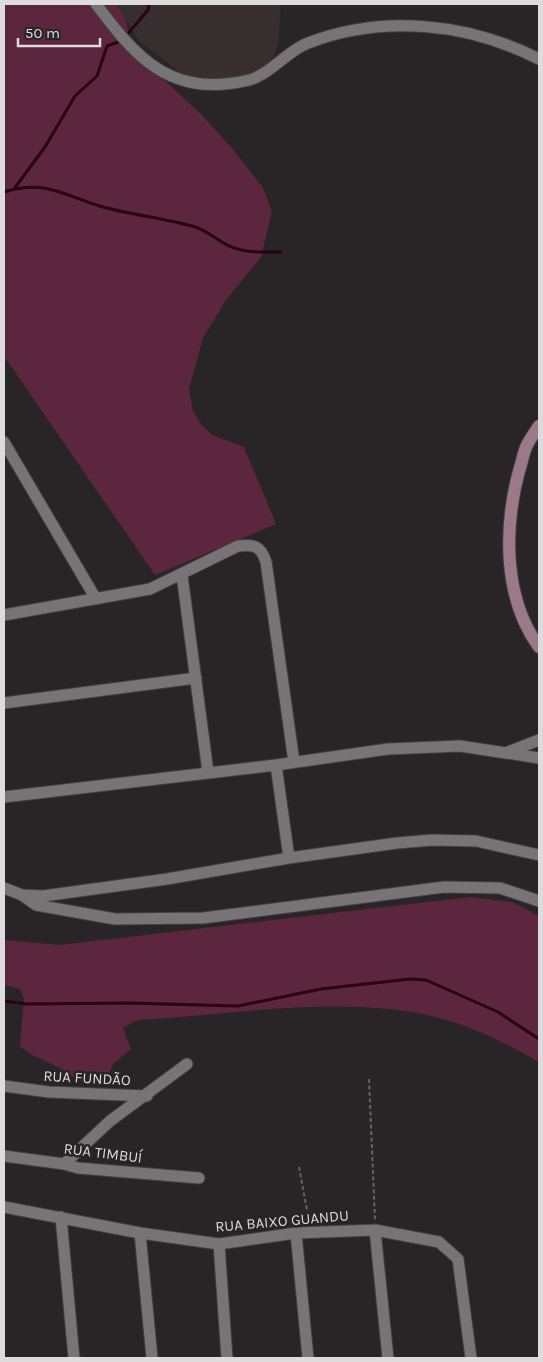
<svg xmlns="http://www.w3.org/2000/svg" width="543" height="1362" font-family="Karla,sans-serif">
<rect width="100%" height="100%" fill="#292527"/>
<path fill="#372e30" d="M116,4H281L278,45L273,57L263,69L234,79H189L139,41Z"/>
<path fill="#5c263e" d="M4,4H116L126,20L130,40L141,59L202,115L231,147L263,188L272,211L261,257L226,300L203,338L189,389L193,411L201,424L212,435L244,447L276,524L155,575L4,356Z
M470,897L512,902L539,916V1062C509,1045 476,1028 443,1019C348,993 234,1015 137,1020L123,1028L131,1049L113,1064L105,1084C85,1090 74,1076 58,1067C45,1060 32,1057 20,1046L24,999L20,989L4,985V940L60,945Z"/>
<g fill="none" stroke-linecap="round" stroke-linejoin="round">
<path stroke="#2b0116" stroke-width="3" d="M125,37L148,10L149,4
M14,189L45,147L75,96L97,76L107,46L121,41
M4,192C47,179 64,196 103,207C132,215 163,218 192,226C204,229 212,236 222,242C240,254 261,252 281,252
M4,1001L27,1004L128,1003L238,1006L321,989L410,979L426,980L498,1012L539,1039"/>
<defs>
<path id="street" d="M96,4C130,49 162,90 224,84C234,83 248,82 257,77C275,69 289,50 308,43C383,14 468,23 539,59
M4,442L96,599
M182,575L208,772
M4,615L150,589L238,546C254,544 261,546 266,562L294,762
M4,703L196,678
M508,752L539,740
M276,765L289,858
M4,797L276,765L388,749L460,746L539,758
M4,888L22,895L43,896L167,879L289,858L397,843L432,840L476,841L539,855
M22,895L36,905L115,919L203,918L444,887L500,888L539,901
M4,1086L49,1092L147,1096
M4,1156L64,1164L78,1168L199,1178
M64,1164L110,1121L187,1064
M4,1207L140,1233L219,1244L296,1233L375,1230L439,1242L458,1259L471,1358
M61,1217L74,1358
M375,1230L388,1358
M140,1233L152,1358
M296,1233L308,1358
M219,1244L227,1358"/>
<path id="secondary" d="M539,426C535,432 530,439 527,445C523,453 522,463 519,471C504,527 503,598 539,647"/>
</defs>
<use href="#street" stroke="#434041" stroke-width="13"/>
<use href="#secondary" stroke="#434041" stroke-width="14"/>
<path stroke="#666264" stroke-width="2" stroke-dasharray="4 2.5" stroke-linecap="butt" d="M369,1079L375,1220
M299,1167L309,1221"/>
<use href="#street" stroke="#787374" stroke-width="11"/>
<use href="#secondary" stroke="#9c7987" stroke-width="12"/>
</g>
<g text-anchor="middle" stroke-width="5" stroke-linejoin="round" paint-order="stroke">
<g font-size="15" fill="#dedbdc" stroke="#292527">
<text transform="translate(87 1078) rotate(3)" y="5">RUA FUNDÃO</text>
<text transform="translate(103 1153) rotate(7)" y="5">RUA TIMBUÍ</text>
<text transform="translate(282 1221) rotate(-5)" y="5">RUA BAIXO GUANDU</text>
</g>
</g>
<rect width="543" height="1362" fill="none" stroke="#dedbdc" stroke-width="10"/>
<path d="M18 38v8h82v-8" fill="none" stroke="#dedbdc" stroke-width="2.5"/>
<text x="25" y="38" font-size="15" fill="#dedbdc" stroke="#292527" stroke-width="4" paint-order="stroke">50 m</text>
</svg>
